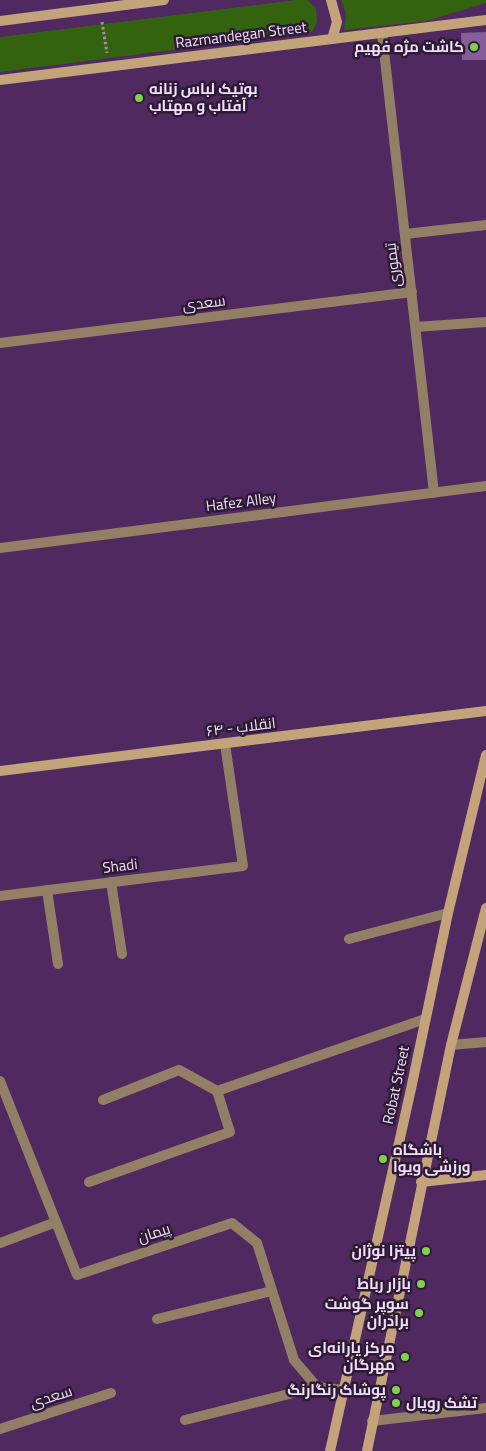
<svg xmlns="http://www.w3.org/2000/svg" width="486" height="1451" font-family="'Titillium Web',Cairo,sans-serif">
<rect width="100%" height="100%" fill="#4f295f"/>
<path fill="#34630f" d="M296,0H307L316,8L317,22L312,32L0,72V37Z
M341,0H486V3L426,21L344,30L346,14Z"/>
<path fill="#865e98" d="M486,32V60H462L461,33Z"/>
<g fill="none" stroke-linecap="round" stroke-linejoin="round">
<path stroke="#a98cb6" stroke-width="3" stroke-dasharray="2.5 2.5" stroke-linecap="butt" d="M102,22L107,53"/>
<path stroke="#937f65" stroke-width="10" d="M405,234L486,225
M416,327L486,322
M111,882L122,954
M47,890L58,964
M349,939L448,913"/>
<path stroke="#937f65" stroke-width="10" d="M382,33L434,493
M0,343L412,292
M0,548L486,486
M0,896L243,866L225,744
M451,1045L486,1042
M0,1081L77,1275L232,1223L257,1243L294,1360L317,1387L343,1390
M217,1091L425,1019
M89,1182L230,1132L217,1091L179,1070L103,1100
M0,1243L56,1222
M157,1319L272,1291
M185,1420L317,1387
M372,1421L486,1408
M0,1429L111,1393"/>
<path stroke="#c3a47a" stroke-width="10" d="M331,0L337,22L332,39
M0,21L164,0
M0,80L486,20
M0,771L486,711
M421,1182L486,1175
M330,1451L411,1089L448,913L486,755
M367,1451L451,1045L486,908"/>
</g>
<g fill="#82d04f" stroke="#2c1b33" stroke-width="2">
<circle cx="474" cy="47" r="5"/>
<circle cx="139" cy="98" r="5"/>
<circle cx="383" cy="1159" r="5"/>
<circle cx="426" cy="1251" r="5"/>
<circle cx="421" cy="1284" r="5"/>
<circle cx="419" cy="1313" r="5"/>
<circle cx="405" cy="1357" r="5"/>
<circle cx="396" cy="1390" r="5"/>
<circle cx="396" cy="1403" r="5"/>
</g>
<g text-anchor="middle" stroke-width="5" stroke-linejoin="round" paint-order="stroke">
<g font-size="15" fill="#f3ddfd" stroke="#2c1b33">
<text transform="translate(241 35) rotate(-7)" y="5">Razmandegan Street</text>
<text transform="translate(393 265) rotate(-97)" y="5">تیموری</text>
<text transform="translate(204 303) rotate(-7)" y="5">سعدی</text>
<text transform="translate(241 502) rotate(-7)" y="5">Hafez Alley</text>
<text transform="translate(241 727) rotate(-7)" y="5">انقلاب - ۶۴</text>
<text transform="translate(120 866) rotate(-7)" y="5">Shadi</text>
<text transform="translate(396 1085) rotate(-78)" y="5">Robat Street</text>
<text transform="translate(154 1233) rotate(-18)" y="5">پیمان</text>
<text transform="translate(51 1397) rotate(-18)" y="5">سعدی</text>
</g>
<g font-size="15" font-weight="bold" fill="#f3ddfd" stroke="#2c1b33" text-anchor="end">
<text x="464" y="52">کاشت مژه فهیم</text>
<text x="149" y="94" text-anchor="start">بوتیک لباس زنانه<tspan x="149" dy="17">آفتاب و مهتاب</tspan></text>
<text x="393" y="1155" text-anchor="start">باشگاه<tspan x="393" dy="17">ورزشی ویوا</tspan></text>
<text x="416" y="1256">پیتزا نوژان</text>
<text x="411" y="1289">بازار رباط</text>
<text x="409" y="1309">سوپر گوشت<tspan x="409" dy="17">برادران</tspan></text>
<text x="395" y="1353">مرکز یارانه‌ای<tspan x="395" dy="17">مهرگان</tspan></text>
<text x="386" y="1395">پوشاک رنگارنگ</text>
<text x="406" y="1408" text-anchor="start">تشک رویال</text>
</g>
</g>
</svg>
